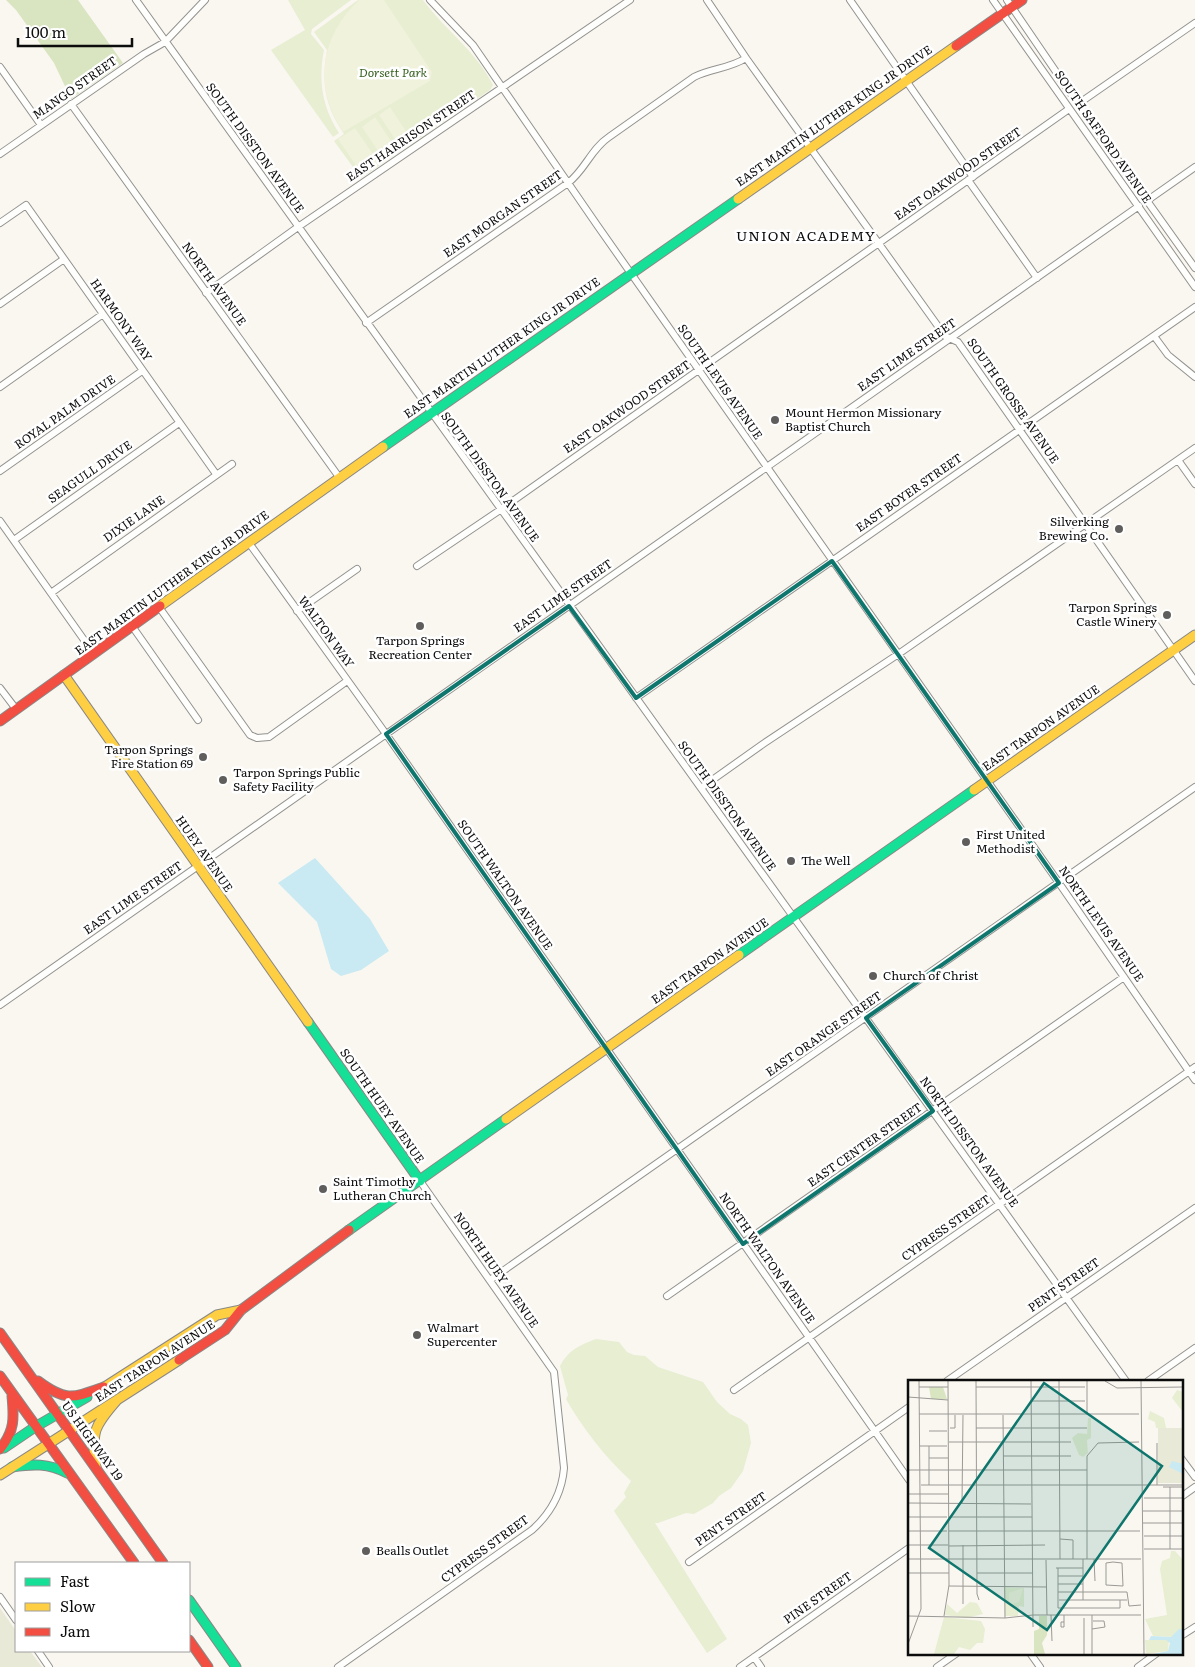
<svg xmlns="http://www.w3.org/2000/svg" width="1195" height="1667" font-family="Literata,serif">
<rect width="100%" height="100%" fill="#faf7f1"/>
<path fill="#e7eed2" d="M288,0H351L312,29L311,34L324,50C318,81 322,107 339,133L333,137L271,50L305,30Z
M358,0H423C445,30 476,51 493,85L490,90L361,178L334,141L344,134C325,106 321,83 327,50L314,32Z
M596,1339L619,1342L627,1352L634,1355L645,1356L658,1367L703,1382L717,1402L730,1414L741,1419L748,1425L751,1443L743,1471L731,1488L719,1496L713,1503L694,1514L686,1513L658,1523H655L727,1639L707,1653L614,1511L626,1497L624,1493L631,1481C605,1457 583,1429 566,1399L568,1395L560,1366C568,1350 580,1345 596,1339Z"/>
<path fill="#d9e5c1" d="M6,0H78L123,63L71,99L54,63L16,10Z"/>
<path fill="#e8e9d6" d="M0,1608L16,1631V1651H30L42,1667H0Z"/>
<path fill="#f0f2dc" d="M359,0H384L432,72L430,81L343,132C313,87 320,36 359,0Z
M390,107L406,131L395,139L379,115Z
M375,117L391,141L378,151L362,127Z
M355,128L378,161L361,173L338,139Z"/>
<path fill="#c9eaf2" d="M315,858L370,919L389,951L361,970L341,976L331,969L317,922L278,883Z"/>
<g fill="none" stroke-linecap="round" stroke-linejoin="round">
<defs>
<path id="street" d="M136,0L1126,1381
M430,0L473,45L597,225L1059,883L1195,1080
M707,0L746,58L945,336L958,342L1195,681
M850,0L973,177
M993,0L1195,287
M1007,0L1078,104L1195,268
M0,67L41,125
M71,104L339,477
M1078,104L1195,23
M0,154L144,54L165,42L205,0
M968,180L1037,278
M1148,200L1195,167
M0,223L26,205L216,474
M206,293L298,227L630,0
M0,304L64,259
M366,323L568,183C585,170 591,149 609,137L694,77C711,68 729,69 746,58
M1154,336L1168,355L1195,377
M0,387L103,314
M1178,460L1195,484
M0,471L142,371
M0,521L94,654
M14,540L179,423
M249,543L386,734L909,1480
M417,566L500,510L1069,109
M51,593L232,464
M159,607L250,735L257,738L269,737L347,681
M297,611L357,569
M132,626L198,720
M0,688L16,709
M636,698L1195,307
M701,788L763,744L897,655L1195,448
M0,1005L1139,206
M490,1280L1195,787
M667,1296L1124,977
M947,1381L1195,1208
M1148,1381L1195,1348
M734,1390L1195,1067
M1181,1458L1195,1477
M1181,1497L1195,1487
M689,1562L909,1407
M0,1597L16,1620
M1181,1636L1195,1627
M38,1651L49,1667
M1030,1653L1040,1667
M754,1657L761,1667
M338,1667L532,1530C551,1513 562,1493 564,1468L554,1372L420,1181
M740,1667L909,1548
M937,1667L957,1653
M1138,1667L1157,1653"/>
<path id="fast" d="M383,447L738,199
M739,955L974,790
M308,1022L420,1181
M349,1230L506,1119
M4,1448L35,1427L87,1397
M12,1467C33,1464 48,1463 67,1473
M189,1600L236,1667"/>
<path id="slow" d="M738,199L956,46
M160,606L383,447
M64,675L308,1022
M974,790L1195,635
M506,1119L739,955
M100,1390L217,1315L241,1310
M96,1467C91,1432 94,1426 117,1400
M0,1475L179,1360"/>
<path id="jam" d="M956,46L1022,0
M0,721L160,606
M0,1333L163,1563
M179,1360L225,1330L241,1310L349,1230
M0,1376L134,1563
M38,1381C66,1402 73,1398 104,1387
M0,1449C15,1431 14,1418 12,1396
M189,1640L208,1667"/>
</defs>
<use href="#street" stroke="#93928f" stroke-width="8"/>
<use href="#fast" stroke="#8a8886" stroke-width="11"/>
<use href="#slow" stroke="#8a8886" stroke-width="11"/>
<use href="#jam" stroke="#8a8886" stroke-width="11"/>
<use href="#street" stroke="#fefefd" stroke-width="6"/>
<use href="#fast" stroke="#16e098" stroke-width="9"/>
<use href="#slow" stroke="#ffcf43" stroke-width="9"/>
<use href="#jam" stroke="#f24e42" stroke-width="9"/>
</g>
<path fill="none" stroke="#0f766e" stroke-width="4" stroke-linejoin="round" d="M832,561L1059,883L866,1018L933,1111L743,1244L386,734L569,606L636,698Z"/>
<g fill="#5f5e5c" stroke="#fff" stroke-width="2">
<circle cx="775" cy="420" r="5"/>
<circle cx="1119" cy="529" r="5"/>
<circle cx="1167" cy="615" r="5"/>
<circle cx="420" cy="626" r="5"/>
<circle cx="203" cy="757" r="5"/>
<circle cx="223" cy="780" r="5"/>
<circle cx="966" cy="842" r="5"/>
<circle cx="791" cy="861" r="5"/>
<circle cx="873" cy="976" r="5"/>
<circle cx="323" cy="1189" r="5"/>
<circle cx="417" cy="1335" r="5"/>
<circle cx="366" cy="1551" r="5"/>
</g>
<g text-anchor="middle" stroke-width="5" stroke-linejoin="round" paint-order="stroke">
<g font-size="12" font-style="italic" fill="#386020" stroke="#fff">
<text x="393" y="77">Dorsett Park</text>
</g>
<g font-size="12" fill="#0c0c0c" stroke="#fff">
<text transform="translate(75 88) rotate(-35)" y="4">MANGO STREET</text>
<text transform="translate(834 116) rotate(-35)" y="4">EAST MARTIN LUTHER KING JR DRIVE</text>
<text transform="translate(411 136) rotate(-34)" y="4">EAST HARRISON STREET</text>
<text transform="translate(1103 137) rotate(55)" y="4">SOUTH SAFFORD AVENUE</text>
<text transform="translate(255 148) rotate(54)" y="4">SOUTH DISSTON AVENUE</text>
<text transform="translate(958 174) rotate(-35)" y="4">EAST OAKWOOD STREET</text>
<text transform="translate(503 214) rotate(-35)" y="4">EAST MORGAN STREET</text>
<text transform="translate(214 284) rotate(54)" y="4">NORTH AVENUE</text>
<text transform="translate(121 320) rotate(55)" y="4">HARMONY WAY</text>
<text transform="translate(502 348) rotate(-35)" y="4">EAST MARTIN LUTHER KING JR DRIVE</text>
<text transform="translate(907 355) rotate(-35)" y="4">EAST LIME STREET</text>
<text transform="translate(720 382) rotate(55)" y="4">SOUTH LEVIS AVENUE</text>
<text transform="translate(1013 401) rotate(55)" y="4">SOUTH GROSSE AVENUE</text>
<text transform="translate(627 407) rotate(-35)" y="4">EAST OAKWOOD STREET</text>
<text transform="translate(65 412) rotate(-35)" y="4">ROYAL PALM DRIVE</text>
<text transform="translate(90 472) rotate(-35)" y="4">SEAGULL DRIVE</text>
<text transform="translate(490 477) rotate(54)" y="4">SOUTH DISSTON AVENUE</text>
<text transform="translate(909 493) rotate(-35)" y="4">EAST BOYER STREET</text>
<text transform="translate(134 519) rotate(-35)" y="4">DIXIE LANE</text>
<text transform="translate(172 583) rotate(-36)" y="4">EAST MARTIN LUTHER KING JR DRIVE</text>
<text transform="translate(563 596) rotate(-35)" y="4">EAST LIME STREET</text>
<text transform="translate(326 632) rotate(54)" y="4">WALTON WAY</text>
<text transform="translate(1041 728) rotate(-35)" y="4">EAST TARPON AVENUE</text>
<text transform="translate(727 806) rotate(54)" y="4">SOUTH DISSTON AVENUE</text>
<text transform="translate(204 854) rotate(55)" y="4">HUEY AVENUE</text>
<text transform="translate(505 885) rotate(55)" y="4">SOUTH WALTON AVENUE</text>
<text transform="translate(133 898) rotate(-35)" y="4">EAST LIME STREET</text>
<text transform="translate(1101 924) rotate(55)" y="4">NORTH LEVIS AVENUE</text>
<text transform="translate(710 961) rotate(-35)" y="4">EAST TARPON AVENUE</text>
<text transform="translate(824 1034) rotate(-35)" y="4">EAST ORANGE STREET</text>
<text transform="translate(382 1106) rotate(55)" y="4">SOUTH HUEY AVENUE</text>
<text transform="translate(969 1142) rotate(54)" y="4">NORTH DISSTON AVENUE</text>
<text transform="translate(865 1145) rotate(-35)" y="4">EAST CENTER STREET</text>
<text transform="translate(946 1228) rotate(-35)" y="4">CYPRESS STREET</text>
<text transform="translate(767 1258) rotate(55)" y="4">NORTH WALTON AVENUE</text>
<text transform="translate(496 1270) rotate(55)" y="4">NORTH HUEY AVENUE</text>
<text transform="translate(1064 1285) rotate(-35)" y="4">PENT STREET</text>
<text transform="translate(155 1361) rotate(-33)" y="4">EAST TARPON AVENUE</text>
<text transform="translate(92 1441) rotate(54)" y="4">US HIGHWAY 19</text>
<text transform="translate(731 1519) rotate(-35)" y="4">PENT STREET</text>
<text transform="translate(485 1549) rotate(-36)" y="4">CYPRESS STREET</text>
<text transform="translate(818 1598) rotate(-35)" y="4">PINE STREET</text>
</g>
<g font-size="12" fill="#0c0c0c" stroke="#fff" text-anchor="start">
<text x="785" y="417">Mount Hermon Missionary<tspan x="785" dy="14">Baptist Church</tspan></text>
<text x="1109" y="526" text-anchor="end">Silverking<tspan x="1109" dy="14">Brewing Co.</tspan></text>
<text x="1157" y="612" text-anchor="end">Tarpon Springs<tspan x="1157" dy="14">Castle Winery</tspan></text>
<text x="420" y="645" text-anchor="middle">Tarpon Springs<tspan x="420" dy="14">Recreation Center</tspan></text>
<text x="193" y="754" text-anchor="end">Tarpon Springs<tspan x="193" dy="14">Fire Station 69</tspan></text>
<text x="233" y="777">Tarpon Springs Public<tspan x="233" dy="14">Safety Facility</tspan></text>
<text x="976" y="839">First United<tspan x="976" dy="14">Methodist</tspan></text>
<text x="801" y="865">The Well</text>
<text x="883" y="980">Church of Christ</text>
<text x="333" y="1186">Saint Timothy<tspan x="333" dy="14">Lutheran Church</tspan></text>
<text x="427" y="1332">Walmart<tspan x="427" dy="14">Supercenter</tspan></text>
<text x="376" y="1555">Bealls Outlet</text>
</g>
<g font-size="14" letter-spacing="1" fill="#0c0c0c" stroke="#fff">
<text x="806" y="241">UNION ACADEMY</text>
</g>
</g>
<g transform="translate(908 1380)">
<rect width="275" height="275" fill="#faf7f1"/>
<path d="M269,10L275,12V32L264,18ZM242,31L256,38L258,48H248L247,42L240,39ZM180,38H183V58L179,60L180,73L175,77L171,75L164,58L170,53L179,54ZM263,171H267L275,180V249L265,257L245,256L237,239L259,235L252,189L254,181L262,178ZM96,207L116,208V227L111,226L110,236H97ZM62,222L69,223L75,234L58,238L37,235L39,224L49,233ZM36,237L73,241L77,249L75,263H69L62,270L51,267L46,274H26ZM237,260H261L260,271L238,274Z" fill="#e7eed2"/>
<path d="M21,7H35L39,19H23ZM131,236H139V255L134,263L137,274H126V251L131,249Z" fill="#d9e5c1"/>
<path d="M250,48H275V103H250Z" fill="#e8e9d6"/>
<path d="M115,208L111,222L101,225V213Z" fill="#f0f2dc"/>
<path d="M264,81L275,84V94L261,87ZM271,249H275V274H245L260,271L262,263L258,260H241L243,256L263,257Z" fill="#c9eaf2"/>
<path fill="none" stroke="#9b9995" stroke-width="1" d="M68,1L69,214L71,220M123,1L125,247M151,1L152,179M197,1L209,8L275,7M233,1L236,274M11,7H40M68,7H177M0,17L40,20M123,21H177M11,34H231M179,34V1M95,35L97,238M42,48H47V35M68,48H179M21,51H39M41,62H163M11,66H39M21,66V105M95,76H163M21,78H40M0,90H179M13,105H275M249,105V63M255,107H275M0,114H40M236,118H275M0,123L123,124M54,123L55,35M235,131H275M0,137H39M41,137H124M235,143H275M0,151H39M41,151H232M236,156H275M152,159L165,160V179M0,165H40M41,166L137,165M236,169H275M262,169V107M0,179H233M175,179V220M179,179V76L190,63L231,62M186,179L187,201M138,180L139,235M205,182L214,183L215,206L198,205V183ZM148,188H175M150,188V228H212V220M0,193H41M69,193H125M150,196H175M150,204H175M41,206L139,207M150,212H219L221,226L233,225M151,220H219M55,224V165M143,235L144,261M156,235V247H153V242H156M184,235V274M0,236L97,238L125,235H233M36,236L41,205L40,1M176,238V274M184,249L197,247L196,241H185M0,264L13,229L11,1"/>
<path fill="#0f766e" fill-opacity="0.15" stroke="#0f766e" stroke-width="2.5" d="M136,3L254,86L139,250L21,168Z"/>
<rect width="275" height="275" fill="none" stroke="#0c0c0c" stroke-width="2.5"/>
</g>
<rect x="15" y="1562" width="175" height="90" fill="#ffffff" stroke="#9e9e9e"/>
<rect x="25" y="1578" width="25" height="8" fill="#16e098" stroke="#9e9e9e"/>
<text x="60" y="1587" font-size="15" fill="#0c0c0c">Fast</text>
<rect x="25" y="1603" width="25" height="8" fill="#ffcf43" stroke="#9e9e9e"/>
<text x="60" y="1612" font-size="15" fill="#0c0c0c">Slow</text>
<rect x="25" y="1628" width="25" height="8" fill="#f24e42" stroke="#9e9e9e"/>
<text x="60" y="1637" font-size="15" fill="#0c0c0c">Jam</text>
<path d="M18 38v8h114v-8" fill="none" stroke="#0c0c0c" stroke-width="2.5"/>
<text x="25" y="38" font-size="15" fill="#0c0c0c" stroke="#ffffff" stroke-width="4" paint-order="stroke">100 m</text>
</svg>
